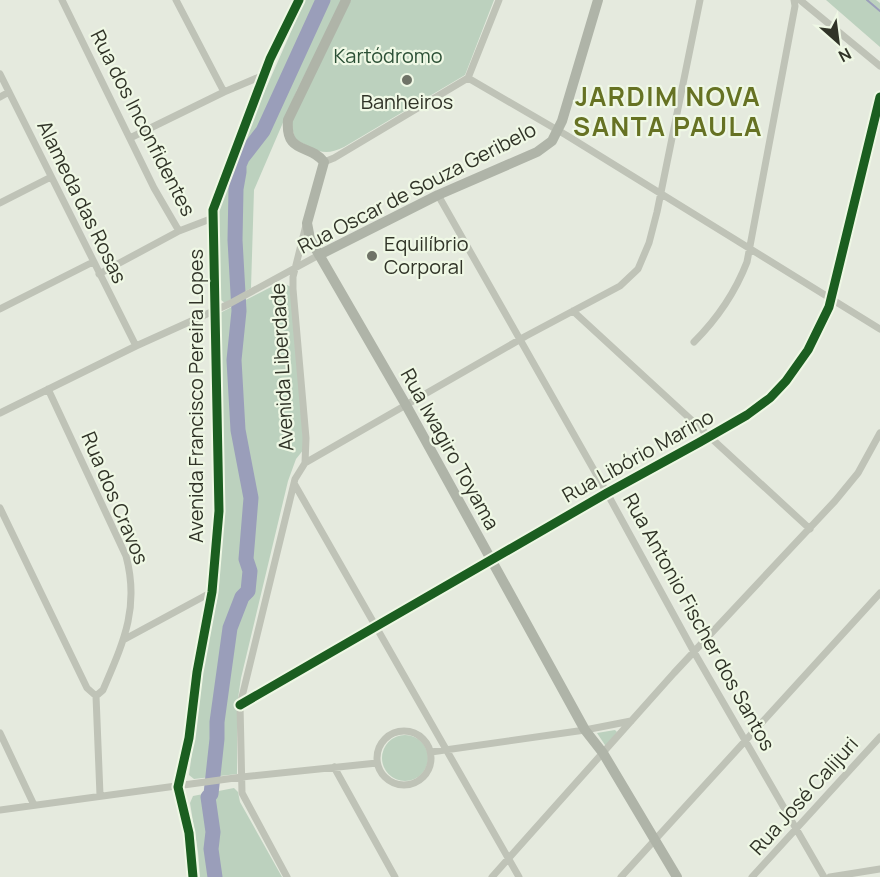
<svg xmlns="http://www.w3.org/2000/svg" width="880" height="877" font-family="Manrope,sans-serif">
<rect width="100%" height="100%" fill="#e5eade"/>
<path fill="#bcd1be" d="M305,0H343L297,90L254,190L251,288L225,303L221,300L218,291V216L226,182L241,145Z
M351,0H494L465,75L344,147C322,158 315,149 295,139L291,123Z
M826,0H876L880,3V47Z
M287,285L291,287L304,449L296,459L288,481L241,678L237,705V774L194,779L189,775L208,633L217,601L219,585L222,513L220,313L273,286Z
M615,730L617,732L607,745H605L597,733Z
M382 758a23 23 0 1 1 46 0a23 23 0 1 1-46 0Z
M234,788L238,792L240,802L282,877H200L198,852L190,803L193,796Z"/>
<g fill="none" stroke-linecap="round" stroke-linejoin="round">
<path stroke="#9a9eba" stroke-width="2" d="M867,0L880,11"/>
<path stroke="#9a9eba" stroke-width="15" d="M215,877L211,849L213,832L208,797L211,794L217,739V722L230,628L242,597L248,591L250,571L246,559L251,498L238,430L234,360L239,311L235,240L236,189L239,172V165L242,158L263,131L323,0"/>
<path stroke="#bfc3b7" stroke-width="7" d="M62,0L154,188L179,231L213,218
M176,0L224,92
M800,0L880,66
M0,74L136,346
M468,78L566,135L880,329
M0,97L9,92
M130,138L224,92L264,75
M324,162L334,158L468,78L499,0
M438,195L607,493L694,652L824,877
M0,203L51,177
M99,274L179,231
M0,309L93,262
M573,311L810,529
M694,342C717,319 735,293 747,262L795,6L794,0
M48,389L126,556C140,608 123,643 103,690L96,696L100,795
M0,413L136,346L229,304L319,255
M305,463L526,336L620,286L638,269L649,243L657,212L700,0
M295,485L519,877
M0,508L87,688L96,696
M125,639L212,592
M240,705L607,493L700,442L747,415L770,398L786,381L808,350L829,307L880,97
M377 758a27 27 0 1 1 54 0a27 27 0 1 1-54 0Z
M0,733L34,805
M431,752L585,730L631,721
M334,767L395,877
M0,810L242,777L377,763
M193,877L189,833L178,787L189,738L197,672L212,592L219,511L213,210L270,59L299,0
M287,877L242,793L240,705L295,479L305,463L306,438L293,289V277L306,225
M492,877L674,673L835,501L858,473L880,433
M621,877L880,593
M752,877L880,737
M830,877L880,869"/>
<path stroke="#afb4a8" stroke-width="10" d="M346,0L288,120C285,155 310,143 324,162L307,223L310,239L406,405L585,730L603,753L677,877
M319,255L438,195L537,152L552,141L562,121L598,0"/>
<defs>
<path id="cycleway" d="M240,705L607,493L700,442L747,415L770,398L786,381L808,350L829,307L880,97
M193,877L189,833L178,787L189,738L197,672L212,592L219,511L213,210L270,59L299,0"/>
</defs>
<use href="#cycleway" stroke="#eff8e5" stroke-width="13"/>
<use href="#cycleway" stroke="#1b5e20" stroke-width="9"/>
</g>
<g fill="#6f7367" stroke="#eff8e5" stroke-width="2">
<circle cx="407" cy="80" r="6"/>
<circle cx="372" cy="256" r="6"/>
</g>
<g text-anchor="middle" stroke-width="4.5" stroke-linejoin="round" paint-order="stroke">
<g font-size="20" fill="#2c5036" stroke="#eff8e5">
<text x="388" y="63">Kartódromo</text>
</g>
<g font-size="20" fill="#303327" stroke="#eff8e5">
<text x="407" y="109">Banheiros</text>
<text x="384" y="251" text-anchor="start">Equilíbrio<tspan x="384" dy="23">Corporal</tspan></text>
</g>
<g font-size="20" fill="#303327" stroke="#eff8e5">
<text transform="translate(143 123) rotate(63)" y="7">Rua dos Inconfidentes</text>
<text transform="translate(417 188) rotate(-27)" y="7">Rua Oscar de Souza Geribelo</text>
<text transform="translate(82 202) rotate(64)" y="7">Alameda das Rosas</text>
<text transform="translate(282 367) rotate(-93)" y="7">Avenida Liberdade</text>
<text transform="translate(196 396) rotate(-90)" y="7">Avenida Francisco Pereira Lopes</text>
<text transform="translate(450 449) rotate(61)" y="7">Rua Iwagiro Toyama</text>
<text transform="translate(638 456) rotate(-29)" y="7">Rua Libório Marino</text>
<text transform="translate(115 498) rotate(67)" y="7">Rua dos Cravos</text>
<text transform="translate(699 622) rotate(61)" y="7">Rua Antonio Fischer dos Santos</text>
<text transform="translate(804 796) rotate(-48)" y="7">Rua José Calijuri</text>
</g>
<g font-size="26" font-weight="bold" letter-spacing="1.5" fill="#667223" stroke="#eff8e5">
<text x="668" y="106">JARDIM NOVA<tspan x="668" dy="30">SANTA PAULA</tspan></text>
</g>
</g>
<g transform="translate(838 42) rotate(152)" stroke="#eff8e5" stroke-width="4.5" paint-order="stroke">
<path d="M0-4.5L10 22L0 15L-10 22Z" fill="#303327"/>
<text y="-9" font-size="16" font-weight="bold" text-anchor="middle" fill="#303327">N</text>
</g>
</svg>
